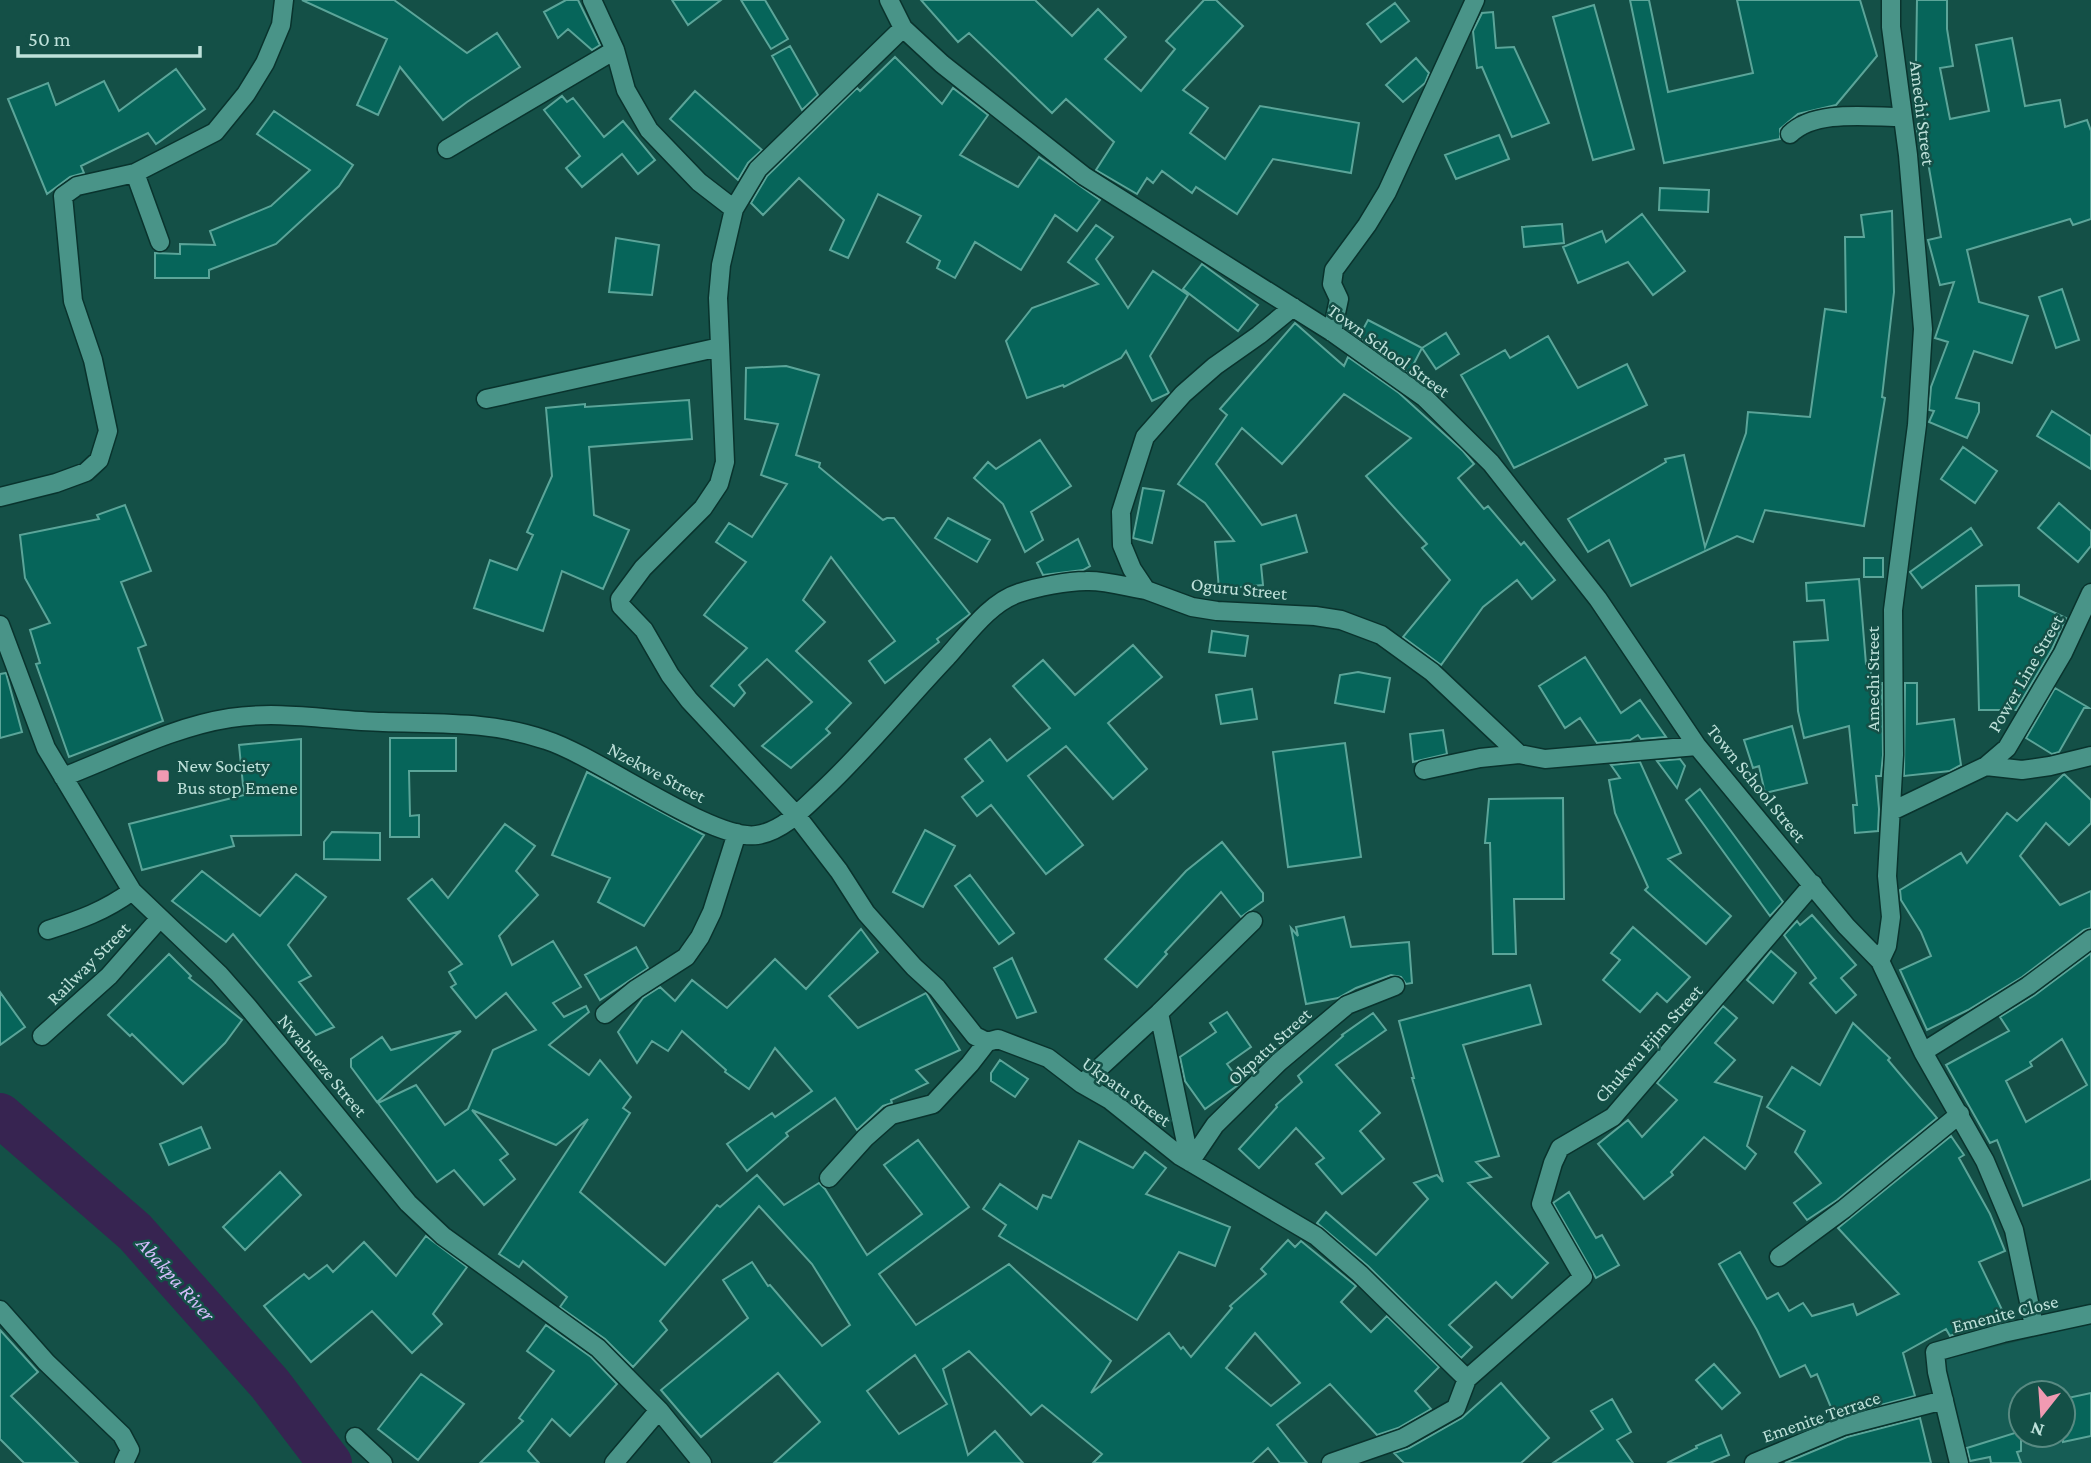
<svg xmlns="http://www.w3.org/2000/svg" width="2091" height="1463" font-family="'Crimson Pro',serif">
<rect width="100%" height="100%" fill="#145047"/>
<path fill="#165d55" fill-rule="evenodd" d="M2091,1323V1463H1970L1943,1360ZM2021,1393H2063V1435H2021Z"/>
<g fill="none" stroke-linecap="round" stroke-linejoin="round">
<path stroke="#372451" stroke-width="44" d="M0,1115L135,1232L270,1384L330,1463"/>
</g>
<path fill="#06655a" stroke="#5ba599" stroke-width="2" fill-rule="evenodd" d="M302,0H394L467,53L497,33L520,67L467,102L443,120L400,67L378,115L357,105L387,39Z
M566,0H578L600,45L592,50L568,29L558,38L544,12Z
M672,0H721L688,25Z
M741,0H765L788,39L771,49Z
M921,0H1035L1072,36L1098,9L1126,37L1105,59L1141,91L1175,49L1166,41L1204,0H1216L1243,26L1183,90L1208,108L1190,133L1225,159L1260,106L1359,123L1351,173L1273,159L1237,214L1196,187L1192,193L1162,171L1153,183L1147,178L1137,194L1096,170L1114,142L1066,99L1052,113L969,33L958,42Z
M1630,0H1649L1668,92L1753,73L1737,0H1860L1877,56L1836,105L1798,114L1780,129V139L1664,163Z
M1917,0H1947V29L1953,66L1940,68L1950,119L1989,111L1976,45L2012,38L2025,106L2060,100L2065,127L2087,120L2091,131V219L2073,225L2070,219L1967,250L1979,302L2028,316L2012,363L1974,351L1956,398L1979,403V412L1967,438L1929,422L1934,411L1929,410L1931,387L1948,342L1935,338L1954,282L1940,285L1928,240L1941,237L1925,145L1920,146L1916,125L1925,123L1916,63Z
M1395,3L1409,21L1381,42L1367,24Z
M1594,5L1634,149L1593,160L1553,17Z
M1493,12L1496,48L1514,47L1549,123L1512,137L1482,67L1477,68L1473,31L1482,13Z
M790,46L818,95L802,110L772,56Z
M895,57L942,104L953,88L988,115L960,155L1018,187L1039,157L1100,200L1077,231L1055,215L1021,270L975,242L955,278L937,268L940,261L907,242L921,216L878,194L848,258L830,250L844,220L799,178L763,215L751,203L767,176L857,88L860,91Z
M1416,58L1429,73L1425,83L1403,102L1386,85Z
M176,69L205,109L156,144L148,133L81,166L84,173L70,177L47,194L8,99L48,83L56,105L104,81L119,111Z
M695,91L762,150L748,163L738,180L670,119Z
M562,96L567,102L573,98L604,137L623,121L655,160L638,174L622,154L582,187L566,168L580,156L544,110Z
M274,111L353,165L339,186L276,244L209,270V278H155V253L180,254V244L215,245L210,231L271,206L310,170L257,134Z
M1499,135L1509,159L1456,179L1445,155Z
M1660,188L1709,190L1708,212L1659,210Z
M1892,211L1894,292L1882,397L1885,398L1864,526L1765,510L1753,542L1737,536L1631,586L1609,540L1588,552L1568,519L1666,462L1665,459L1684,455L1705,547L1746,433L1748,412L1810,417L1825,309L1846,312L1845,237H1864L1861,215Z
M1642,214L1685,271L1653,295L1628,262L1578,283L1563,247L1602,231L1606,242Z
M1562,224L1564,243L1524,247L1522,227Z
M1096,225L1113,237L1096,259L1128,308L1153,271L1188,295L1150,356L1169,393L1152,401L1126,351L1121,358L1064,387L1063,385L1027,398L1006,341L1032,308L1098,284L1068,262Z
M616,238L659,245L652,295L609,292Z
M1202,264L1258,305L1238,331L1183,289Z
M2062,289L2079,340L2056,348L2039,297Z
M1368,320L1422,348L1409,373L1359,337Z
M1295,323L1344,366L1348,357L1399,393L1463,451L1474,464L1458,478L1484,509L1488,506L1521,545L1524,542L1555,580L1532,599L1517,580L1483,607L1441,665L1403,637L1450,580L1422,548L1427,544L1366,476L1411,438L1344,394L1282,464L1242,428L1216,464L1262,525L1296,515L1307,552L1261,565L1263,585L1219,589L1215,542L1234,541L1205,503L1178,484L1227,415L1220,409Z
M1446,333L1459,354L1436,369L1422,348Z
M1548,336L1578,388L1627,364L1647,405L1514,468L1461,375L1505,350L1510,358Z
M786,366L819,375L796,455L820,463L819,467L883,520L887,518H894L970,614L937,639L939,642L885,683L869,661L895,641L831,557L803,600L825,622L796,651L851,703L826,729L830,733L791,768L762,746L812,702L767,659L739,685L745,693L734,706L711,686L747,648L704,615L746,562L716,542L729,523L752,537L787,484L761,475L778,424L745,419L746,368Z
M689,400L692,439L589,447L594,515L629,530L603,589L562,571L543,631L474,608L490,560L517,570L533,535L527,532L552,476L546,408L585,404V407Z
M2052,411L2091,436V469L2037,436Z
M1040,440L1071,486L1031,512L1043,540L1025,552L1003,504L974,478L988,462L996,469Z
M1963,447L1997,471L1975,503L1941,479Z
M1143,488L1164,491L1152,543L1133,538Z
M2059,503L2091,531V546L2078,562L2038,528Z
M125,505L151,571L121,582L146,645L138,648L163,721L69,757L36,664L40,663L30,630L50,623L25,578L20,535L99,519L97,515Z
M948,518L990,540L977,562L935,538Z
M1971,528L1982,545L1922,588L1910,572Z
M1078,539L1090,566L1083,570L1043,575L1037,563Z
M1864,558H1883V577H1864Z
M1859,579L1866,664H1870L1872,683H1882L1883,755L1881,776H1876L1879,809L1878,831L1855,833L1853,805H1857L1849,726L1804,738L1798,711L1794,642L1828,640L1824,600L1807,601L1806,583Z
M2019,585V596L2066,618L2052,649L2016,710H1979L1976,586Z
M1212,631L1248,636L1245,656L1209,652Z
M1133,645L1162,677L1108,723L1147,769L1113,799L1066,746L1028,776L1083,845L1046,874L991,805L977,816L962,797L983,781L965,759L990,739L1007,761L1050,728L1013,686L1043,660L1075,695Z
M1585,657L1621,713L1640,700L1666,737L1641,739L1638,735L1630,740L1597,743L1580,718L1565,728L1539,686Z
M1358,672L1390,678L1384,712L1335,703L1340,675Z
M6,673L22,732L0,738V674Z
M1905,683H1917V724L1954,719L1961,765L1950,771L1904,776Z
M2055,688L2089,708H2084L2059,752L2052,754L2026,738Z
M1252,689L1257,719L1221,724L1216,695Z
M1792,726L1807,783L1765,793L1759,766L1753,768L1744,740Z
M1443,730L1447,754L1413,762L1410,734Z
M390,738H456V771H409L410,816L419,815V837H390Z
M301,739V835L231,836L234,846L142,870L129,824L244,795L239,745Z
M1345,743L1361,857L1288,867L1273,752Z
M1680,759L1685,766L1677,788L1657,761Z
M1640,762L1681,853L1668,859L1731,916L1706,944L1645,890L1648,887L1615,813L1609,780L1620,778L1611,765Z
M587,772L704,835L644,926L598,902L610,878L552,855Z
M2064,774L2091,800V823L2069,845L2046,823L2020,856L2060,905L2091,891V928L2084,930L2022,977L1968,1010L1927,1030L1900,970L1931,956L1921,932L1901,900L1900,890L1961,853L1967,863L2007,813L2017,821Z
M1700,789L1783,902L1770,916L1686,800Z
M1563,798L1564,899H1514L1516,954H1493L1490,843H1485L1489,799Z
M505,824L535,846L516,871L538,895L499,936L512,965L553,941L581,987L553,1003L564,1017L586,1006L589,1012L549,1045L589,1075L600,1060L631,1097L623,1108L630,1113L580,1192L665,1265L717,1205L720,1207L757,1175L784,1205L819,1183L825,1189L867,1255L922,1214L884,1165L918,1140L969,1207L879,1274L916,1325L1009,1264L1111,1361L1091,1393L1169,1333L1181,1349L1183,1347L1191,1357L1232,1308L1230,1306L1266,1274L1261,1269L1288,1240L1295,1247L1301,1241L1356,1286L1341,1302L1371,1332L1387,1316L1439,1367L1415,1391L1431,1409L1398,1428L1377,1435L1330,1384L1277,1425L1307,1463H1280L1268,1448L1252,1463H1093L1102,1454L1042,1405L1031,1415L969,1351L943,1369L968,1455L995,1431L1023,1463H774L820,1422L778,1373L701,1437L661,1390L748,1318L723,1280L752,1262L768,1286L770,1285L822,1346L850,1325L812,1264L759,1206L660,1321L667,1330L633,1367L605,1339L560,1307L567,1297L523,1261L519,1267L499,1254L588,1119L556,1145L472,1110L508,1154L500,1160L515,1179L484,1205L454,1170L437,1182L378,1103L416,1085L445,1125L468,1109L493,1050L536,1030L506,993L476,1018L451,987L456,984L449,972L462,964L408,899L432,879L448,898ZM1255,1333L1300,1383L1271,1406L1226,1368ZM915,1355L947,1404L899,1434L867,1391Z
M925,830L955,846L923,907L893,892Z
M332,832L380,833V860L324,859V842Z
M1222,842L1263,893V901L1241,917L1221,892L1165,952L1167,954L1137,987L1105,959L1186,871Z
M202,871L260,916L296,874L326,897L288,945L311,976L299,982L334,1027L316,1035L233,934L226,942L172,901Z
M970,875L1014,933L999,944L955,886Z
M1812,915L1856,965L1841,978L1856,995L1836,1013L1810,983L1816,978L1784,935L1797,921L1800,925Z
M1344,917L1351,947L1409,942L1412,983L1406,984L1401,977L1391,975L1356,988L1338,998L1306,1004L1291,928L1298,936L1296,927Z
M1633,927L1690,977L1667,1002L1657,993L1640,1012L1603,980L1620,960L1611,953Z
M861,929L878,952L829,996L858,1028L926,993L960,1050L916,1070L928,1083L891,1100L892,1103L883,1106L857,1130L835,1098L786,1133L788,1136L747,1171L727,1144L772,1113L775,1117L812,1091L775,1048L749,1089L725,1072L726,1070L682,1031L668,1051L652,1041L637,1063L618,1032L643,998L660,987L675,1001L692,980L727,1008L775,959L806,989Z
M636,947L648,968L600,1000L585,975Z
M1771,951L1796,973L1773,1003L1747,980Z
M2091,953V1179L2023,1206L1997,1140L1990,1143L1946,1065L2009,1031L2000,1017L2035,995ZM2062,1039L2087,1085L2026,1122L2006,1081L2032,1066L2030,1062Z
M169,954L191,976L189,978L242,1020L225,1043L183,1084L132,1034L130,1036L108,1015Z
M1012,958L1036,1012L1017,1018L994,968Z
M1530,985L1541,1024L1463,1045L1499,1156L1476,1162L1491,1177L1468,1183L1548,1263L1512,1298L1496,1282L1449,1325L1472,1347L1461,1358L1368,1266L1317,1223L1326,1212L1376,1255L1428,1199L1414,1183L1437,1175L1443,1182L1412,1078H1414L1399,1021Z
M0,992L25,1027L0,1045Z
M1723,1006L1737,1018L1715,1043L1735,1060L1715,1082L1762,1097L1747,1146L1756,1154L1745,1169L1704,1137L1671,1172L1673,1175L1644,1199L1598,1144L1628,1120L1642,1137L1677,1100L1657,1083Z
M1227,1012L1251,1047L1227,1064L1241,1083L1205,1109L1185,1081L1180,1057L1216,1032L1210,1023Z
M1373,1013L1386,1030L1336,1065L1380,1113L1360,1131L1384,1159L1342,1194L1316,1164L1324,1158L1296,1128L1259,1168L1239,1149L1277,1107L1276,1105L1302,1082L1298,1076L1343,1036L1342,1035Z
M1853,1023L1890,1058L1888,1060L1937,1118L1837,1200L1807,1220L1794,1203L1821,1183L1795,1152L1805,1131L1767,1107L1792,1067L1820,1085Z
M461,1031L377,1102L351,1067V1059L382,1037L391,1050Z
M1000,1060L1028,1079L1015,1097L991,1081V1073Z
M201,1127L210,1148L169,1165L160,1144Z
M1951,1136L1964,1155L1959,1158L1990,1214L2005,1251L1979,1262L2004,1314L1950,1336L1946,1329L1903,1353L1915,1396L1835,1417L1817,1374L1811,1377L1805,1365L1780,1377L1757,1330L1719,1264L1740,1252L1767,1299L1778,1293L1789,1311L1803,1303L1812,1316L1853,1304L1857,1315L1899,1294L1838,1228Z
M1079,1141L1133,1168L1145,1152L1166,1168L1146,1194L1230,1227L1215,1266L1179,1252L1137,1320L999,1236L1006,1225L983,1209L1000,1184L1037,1209L1043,1195L1051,1198Z
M280,1172L301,1195L245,1250L223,1227Z
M1569,1192L1596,1238L1602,1235L1619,1265L1596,1278L1553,1203Z
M426,1236L467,1267L433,1314L442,1324L412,1353L372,1311L311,1362L264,1306L304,1274L309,1279L327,1265L333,1272L364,1242L396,1276Z
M546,1325L591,1357L617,1384L570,1436L552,1419L528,1451L539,1463H480L523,1421L519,1418L554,1371L527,1351Z
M0,1330L38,1372L11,1396L78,1463H24L0,1439Z
M1714,1364L1740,1393L1722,1409L1696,1380Z
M421,1374L464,1404L418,1460L378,1429Z
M1501,1383L1549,1438L1521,1463H1404L1394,1453L1409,1448L1462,1418Z
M2091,1393V1436L2063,1442V1399Z
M1612,1399L1631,1432L1617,1440L1633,1463H1553L1603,1429L1591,1411Z
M1920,1418L1931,1463H1785L1847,1437Z
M2021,1431V1451L2017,1452L2021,1463H1991L1990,1457L1970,1461L1967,1448Z
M1721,1435L1729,1455L1710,1463H1667L1697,1448L1696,1446Z"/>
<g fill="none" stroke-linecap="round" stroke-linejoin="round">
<defs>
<path id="minor" d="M592,0L615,50L626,90L649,130L699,182L734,209
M889,0L903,28L942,64L1084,176L1332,332L1425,398L1491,463L1598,599L1697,746L1846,926L1880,961L1923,1052L1985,1161L2014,1230L2034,1326
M903,28L758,169L734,209L721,265L718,298L725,462L719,484L703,508L643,568L620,599L621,606L644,630L670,675L689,700L796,815L839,871L866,913L914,967L937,988L975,1036L987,1042L998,1039L1048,1058L1082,1084L1110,1100L1180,1156L1316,1236L1360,1274L1467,1379
M1790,134C1815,109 1869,117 1902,117
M447,149L615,50
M135,173L160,242
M1293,307L1259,335L1215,366L1183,394L1145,437L1121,512L1122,545L1132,569L1146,590L1192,607L1217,611L1315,616L1341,620L1381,635L1432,672L1519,754L1545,759L1697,746
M1332,332L1339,299L1332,284L1334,270L1367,225L1387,192L1475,0
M486,399L720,347
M0,497L56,483L86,472L99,460L108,431L93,360L73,301L63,196L77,186L135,173L215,132L246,94L265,63L281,25L284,0
M0,625L46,748L132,891L219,974L248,1007L408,1203L443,1236L598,1348L659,1410L702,1463
M1986,766L2022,770L2050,766L2091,756
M1424,770L1480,758L1519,754
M63,777C118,756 172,727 230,718C281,710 333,721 383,722C440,724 491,721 546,740C597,756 713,842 757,835C783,831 804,808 822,791C866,750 905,701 947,657C967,635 990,602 1019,593C1037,587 1067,581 1086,581C1105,580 1127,587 1146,590
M1892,811L1986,766L2007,748L2063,653L2091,593
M48,930C79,920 105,911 132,891
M1880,961L1887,946L1891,917L1887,876L1894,755L1893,610L1917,425L1923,329L1908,155L1891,27V0
M1159,1013L1190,1162
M605,1014L636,989L686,957L700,937L712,912L737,833
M42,1036L109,976L160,918
M1923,1052L2028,986L2091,939
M1082,1084L1159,1013L1253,921
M1190,1162L1215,1125L1279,1062L1347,1005L1395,986
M829,1178L865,1138L891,1115L933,1104L970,1064L987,1042
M1779,1257L1844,1209L1960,1114
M0,1310L46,1362L122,1435L130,1450L124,1463
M355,1437L383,1463
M614,1463L659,1410
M1331,1463L1403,1438L1456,1408L1467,1379L1583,1277L1541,1204L1553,1163L1560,1148L1613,1117L1813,884
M1754,1463L1843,1426L1944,1400
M1959,1463L1937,1372L1935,1352L2003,1333L2091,1314"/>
</defs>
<use href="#minor" stroke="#09332d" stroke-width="21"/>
<use href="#minor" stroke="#499488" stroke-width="18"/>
</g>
<rect fill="#f19ab2" stroke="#145047" stroke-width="2.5" x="156" y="769" width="14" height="14" rx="3.5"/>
<g text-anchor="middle" stroke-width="5" stroke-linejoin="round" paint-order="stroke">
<g font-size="19" fill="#bee1da" stroke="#145047">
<text transform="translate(1923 113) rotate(83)" y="7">Amechi Street</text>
<text transform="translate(1389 350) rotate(36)" y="7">Town School Street</text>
<text transform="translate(1239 588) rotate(6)" y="7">Oguru Street</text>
<text transform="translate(2025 673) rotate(-60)" y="7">Power Line Street</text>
<text transform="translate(1872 679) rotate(-90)" y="7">Amechi Street</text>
<text transform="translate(657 772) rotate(28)" y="7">Nzekwe Street</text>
<text transform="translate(1757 783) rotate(51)" y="7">Town School Street</text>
<text transform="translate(88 963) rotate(-45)" y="7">Railway Street</text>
<text transform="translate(1648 1043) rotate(-48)" y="7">Chukwu Ejim Street</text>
<text transform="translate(1269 1046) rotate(-42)" y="7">Okpatu Street</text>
<text transform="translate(323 1065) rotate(50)" y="7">Nwabueze Street</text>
<text transform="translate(1127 1091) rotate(36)" y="7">Ukpatu Street</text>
<text transform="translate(2005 1313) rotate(-14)" y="7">Emenite Close</text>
<text transform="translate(1821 1416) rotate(-19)" y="7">Emenite Terrace</text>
</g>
<g font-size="19" fill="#bee1da" stroke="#145047" text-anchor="start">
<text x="177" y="772">New Society<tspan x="177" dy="22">Bus stop Emene</tspan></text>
</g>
<g font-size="21" font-style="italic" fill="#d4bdfa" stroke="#145047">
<text transform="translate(176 1279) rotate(48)" y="7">Abakpa River</text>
</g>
</g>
<g transform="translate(2042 1414) rotate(197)"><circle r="33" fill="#145047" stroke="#588a82" stroke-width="2"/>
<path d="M0-5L12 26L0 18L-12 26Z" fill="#f19ab2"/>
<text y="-10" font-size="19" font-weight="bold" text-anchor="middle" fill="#bee1da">N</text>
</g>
<path d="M18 46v10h182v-10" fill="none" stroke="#bee1da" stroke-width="3.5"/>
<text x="28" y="46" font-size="21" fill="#bee1da" stroke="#145047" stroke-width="5" paint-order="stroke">50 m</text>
</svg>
